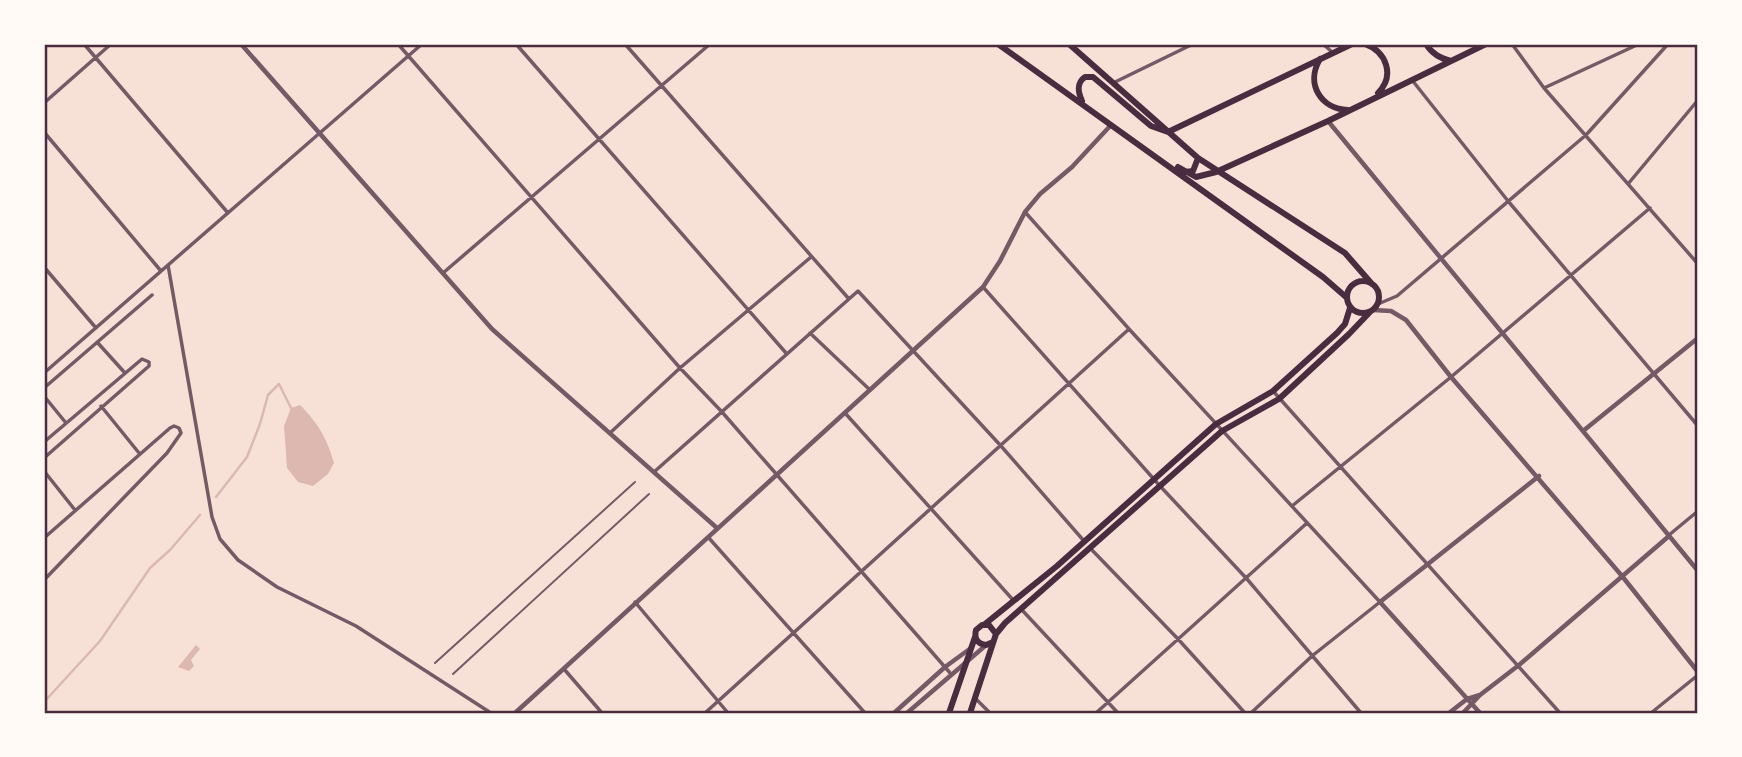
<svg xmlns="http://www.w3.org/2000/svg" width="1742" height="757" font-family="Lora,serif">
<rect width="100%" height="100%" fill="#f7e1d7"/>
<path fill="#dcb8b0" d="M300,405C318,423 327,438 334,463L328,474L313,486L298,482L287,468L284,426L291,408Z
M196,645L200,649L191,660L194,666L189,671L178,667Z"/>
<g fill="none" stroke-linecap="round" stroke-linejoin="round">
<path stroke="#dcb8b0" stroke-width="2.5" d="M216,497L247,457L260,424L268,395L279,384L291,408
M44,702L100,641L150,568L170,550L200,515"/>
<path stroke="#755966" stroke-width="2" d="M435,663L635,482
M453,674L649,494"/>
<path stroke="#755966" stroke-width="3.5" d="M84,44L228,213
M398,44L680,368L722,412L951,674
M516,44L786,353
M625,44L849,299
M1323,44L1332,52
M1512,44L1544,88L1698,264
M1412,80L1508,201L1698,426
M1113,83L1193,44
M1544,88L1639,44
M44,103L111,44
M44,132L161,271
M1628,184L1698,100
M1025,212L1129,329L1380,602L1312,656L1251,713
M168,265L212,517L220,539L238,560L277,587L356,626L491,713
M44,267L96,328
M443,273L710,44
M983,287L1160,486L1247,579L1361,713
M1378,304L1397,296L1586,135L1668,44
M810,333L870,390
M97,342L125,373
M44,373L422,44
M44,388L152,295
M1273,391L1560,713
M44,396L66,423
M101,406L139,453
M845,413L1014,601
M610,433L680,368L811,257
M44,442L142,359L149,362V366L44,458
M44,471L75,510
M654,472L858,291L1001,446L1084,541
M1292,506L1451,377L1650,208
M1669,535L1698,511
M708,537L865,713
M44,538L170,428L174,426L179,428L181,433L167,453L44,580
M1091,549L1178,639L1245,713
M635,602L728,713
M1022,610L1118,713
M564,669L602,713
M975,698L990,713
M705,713L1129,329
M1096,713L1307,523
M1651,713L1698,675"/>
<path stroke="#755966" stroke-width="4.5" d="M241,44L492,329L717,528
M1328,121L1698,571
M1373,310L1391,311L1406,320L1451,377L1622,576L1698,672
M1583,431L1698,338
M515,713L983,287L1000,261L1025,212L1040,194L1072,167L1111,125
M894,713L945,667L971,648
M907,713L985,646
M1449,713L1467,699L1480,695
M1463,713L1480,695L1519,665L1669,536
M1480,713L1380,602L1539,476"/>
<path stroke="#4a2c40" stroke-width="6" d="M998,44L1323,277L1346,297
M1069,44L1198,158L1345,253L1372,284
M1365,44C1387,52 1395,76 1378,93
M1426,44C1432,54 1440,58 1451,61
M1320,59C1305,84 1321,109 1348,110
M1082,101C1078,92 1076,83 1085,77H1093L1151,126L1168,132L1352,44
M1178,167L1196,177L1216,172L1328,121L1486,44
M1185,172L1193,171L1198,158
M1347 297a16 16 0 1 1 32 0a16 16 0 1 1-32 0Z
M985,624L1057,566L1216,424L1273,391L1337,333L1345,324L1350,308
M993,642L986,645C977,644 974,638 976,630L982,625H989L996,634
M949,713L975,637
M970,713L996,634L1005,623L1222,431L1279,399L1349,334L1370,312"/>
</g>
<rect width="1742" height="757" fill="none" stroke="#fffaf5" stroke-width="91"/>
<rect x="46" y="46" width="1650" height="666" fill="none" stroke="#4a2c40" stroke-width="2.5"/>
</svg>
